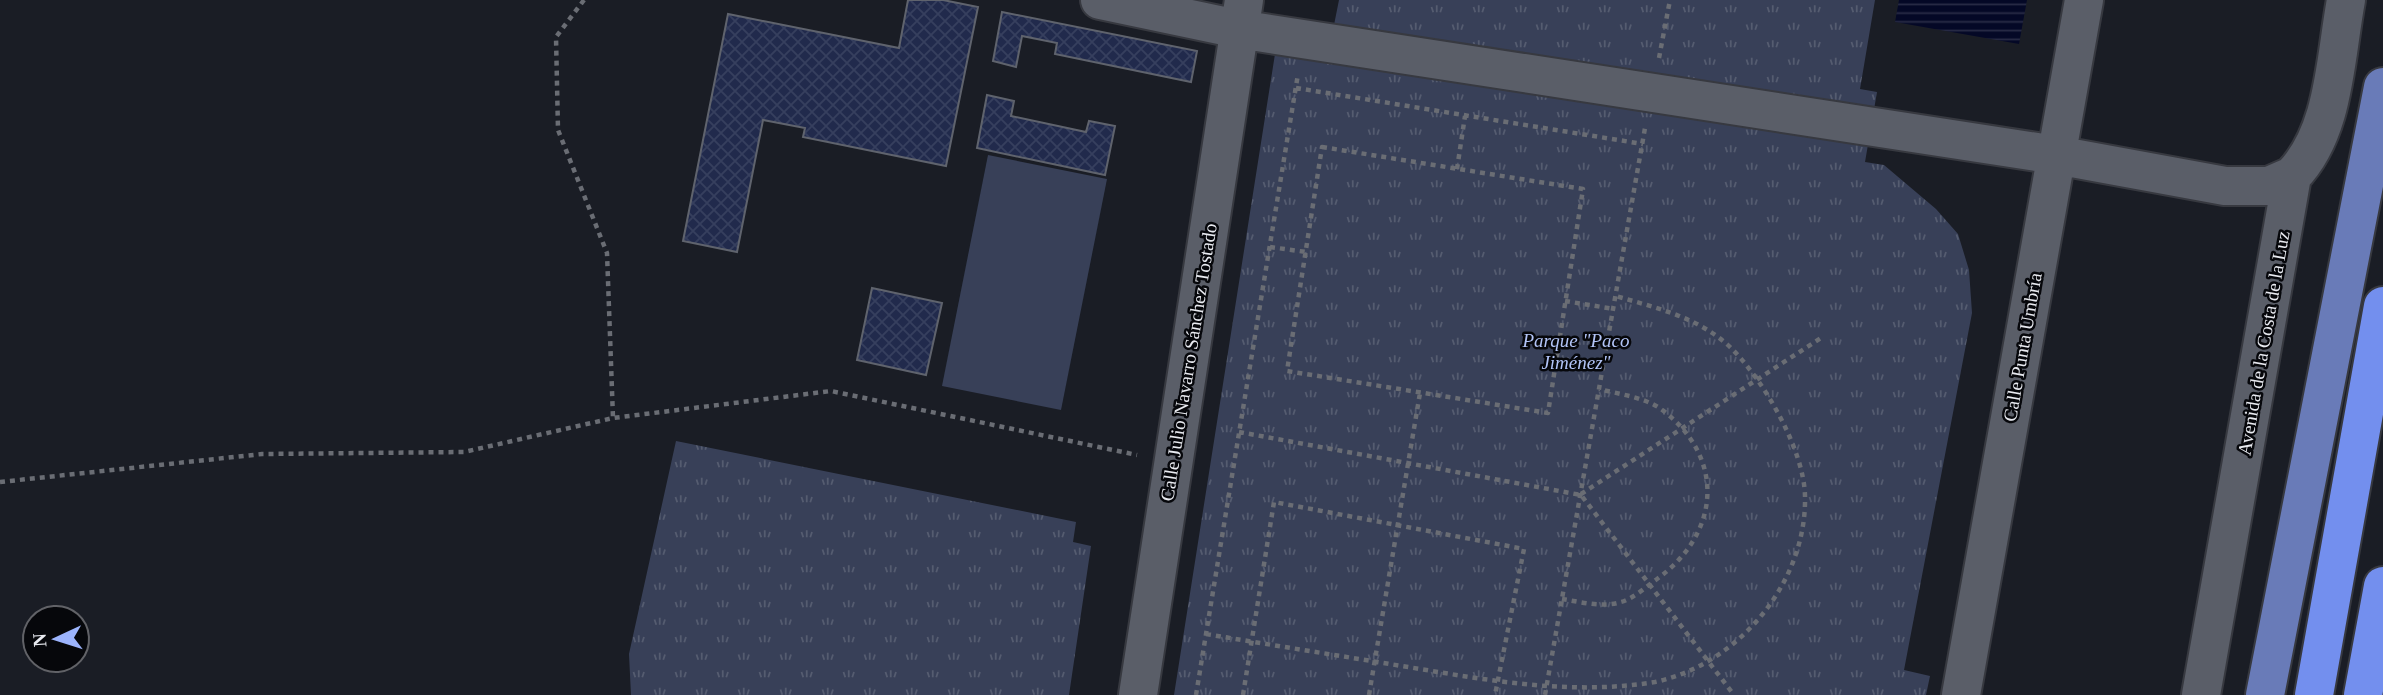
<svg xmlns="http://www.w3.org/2000/svg" width="2383" height="695" font-family="Georgia,serif">
<defs>
<pattern id="park-tufts" width="24" height="20" patternUnits="userSpaceOnUse" patternTransform="scale(1.75)"><rect width="24" height="20" fill="#384058"/><path d="M3 7l-1-3M5 7V3M7 7l1-3M15 17l-1-3M17 17v-4M19 17l1-3" fill="none" stroke="#555c70"/></pattern>
<pattern id="water-rules" width="6" height="5" patternUnits="userSpaceOnUse" patternTransform="scale(1.75)"><rect width="6" height="5" fill="#040826"/><path d="M0 2.5h6" fill="none" stroke="#292c46"/></pattern>
<pattern id="building-cross-hatch" width="8" height="8" patternUnits="userSpaceOnUse" patternTransform="scale(1.75)"><rect width="8" height="8" fill="#212a4c"/><path d="M0 0l8 8M0 8l8-8" fill="none" stroke="#363f5e"/></pattern>
</defs>
<rect width="100%" height="100%" fill="#1a1d25"/>
<path fill="url(#park-tufts)" d="M1339,0H1875L1860,89L1877,92L1865,162L1884,165L1936,209L1958,234L1969,270L1972,313L1904,670L1930,676L1926,695H1174L1278,35L1334,25Z
M676,441L1076,522L1073,542L1091,546L1069,695H631L629,654Z"/>
<path fill="#384058" d="M988,155L1107,179L1061,410L942,386Z"/>
<path fill="url(#water-rules)" d="M1899,0H2027L2019,44L1895,22Z"/>
<path fill="url(#building-cross-hatch)" stroke="#5f636d" stroke-width="2" d="M908,0H943L978,7L946,166L803,137L805,128L763,120L737,252L683,241L728,14L899,48Z
M1002,12L1197,51L1191,82L1055,54L1057,43L1022,36L1016,67L993,61Z
M987,95L1014,101L1011,116L1086,132L1089,121L1115,126L1105,175L977,148Z
M872,288L942,303L926,375L857,360Z"/>
<g fill="none" stroke-linecap="round" stroke-linejoin="round">
<defs>
<path id="minor" d="M1100,0L1238,29L2056,155L2225,186H2269L2292,176
M1138,695L1244,0
M1961,695L2084,0
M2201,695L2292,176C2335,132 2335,59 2346,0"/>
<path id="major" d="M2265,695L2383,87"/>
<path id="highway" d="M2314,695L2383,306
M2363,695L2383,586"/>
</defs>
<use href="#minor" stroke="#373940" stroke-width="42"/>
<use href="#major" stroke="#373940" stroke-width="42"/>
<use href="#highway" stroke="#373940" stroke-width="42"/>
<path stroke="#6a6d74" stroke-width="4.5" stroke-dasharray="5 5" stroke-linecap="butt" d="M584,0L556,37L558,130L607,253L613,418
M1659,58L1670,0
M1296,88L1643,144
M1322,147L1583,189L1548,413L1287,371Z
M1457,169L1465,116
M1270,247L1306,252
M1565,301L1614,309
M1239,432L1581,495L1734,695
M0,482L262,454L464,452L613,418L831,391L1137,455
M1581,494L1824,336
M1562,599C1581,602 1603,608 1621,602C1633,599 1647,586 1657,579C1721,533 1726,457 1661,409C1644,397 1618,394 1599,389
M1206,634C1277,646 1348,657 1420,669C1498,682 1576,695 1655,682C1739,664 1807,582 1805,496C1804,449 1763,379 1730,347C1698,317 1656,308 1616,296
M1196,695L1298,74
M1243,695L1274,502L1524,549L1495,695
M1369,695L1420,393
M1545,695L1645,128"/>
<use href="#minor" stroke="#5a5e68" stroke-width="38"/>
<use href="#major" stroke="#697bb8" stroke-width="38"/>
<use href="#highway" stroke="#738fee" stroke-width="38"/>
</g>
<g text-anchor="middle" stroke-width="5" stroke-linejoin="round" paint-order="stroke">
<g font-size="19" font-style="italic" fill="#b2c4f7" stroke="#06070b">
<text x="1576" y="347">Parque "Paco<tspan x="1576" dy="22">Jiménez"</tspan></text>
</g>
<g font-size="19" fill="#e9ebf1" stroke="#06070b">
<text transform="translate(2263 343) rotate(-80)" y="7">Avenida de la Costa de la Luz</text>
<text transform="translate(2022 347) rotate(-80)" y="7">Calle Punta Umbría</text>
<text transform="translate(1188 362) rotate(-81)" y="7">Calle Julio Navarro Sánchez Tostado</text>
</g>
</g>
<g transform="translate(56 639) rotate(266)"><circle r="33" fill="#06070b" stroke="#616267" stroke-width="2"/>
<path d="M0-5L12 26L0 18L-12 26Z" fill="#9cb4fd"/>
<text y="-10" font-size="19" font-weight="bold" text-anchor="middle" fill="#e9ebf1">N</text>
</g>
</svg>
